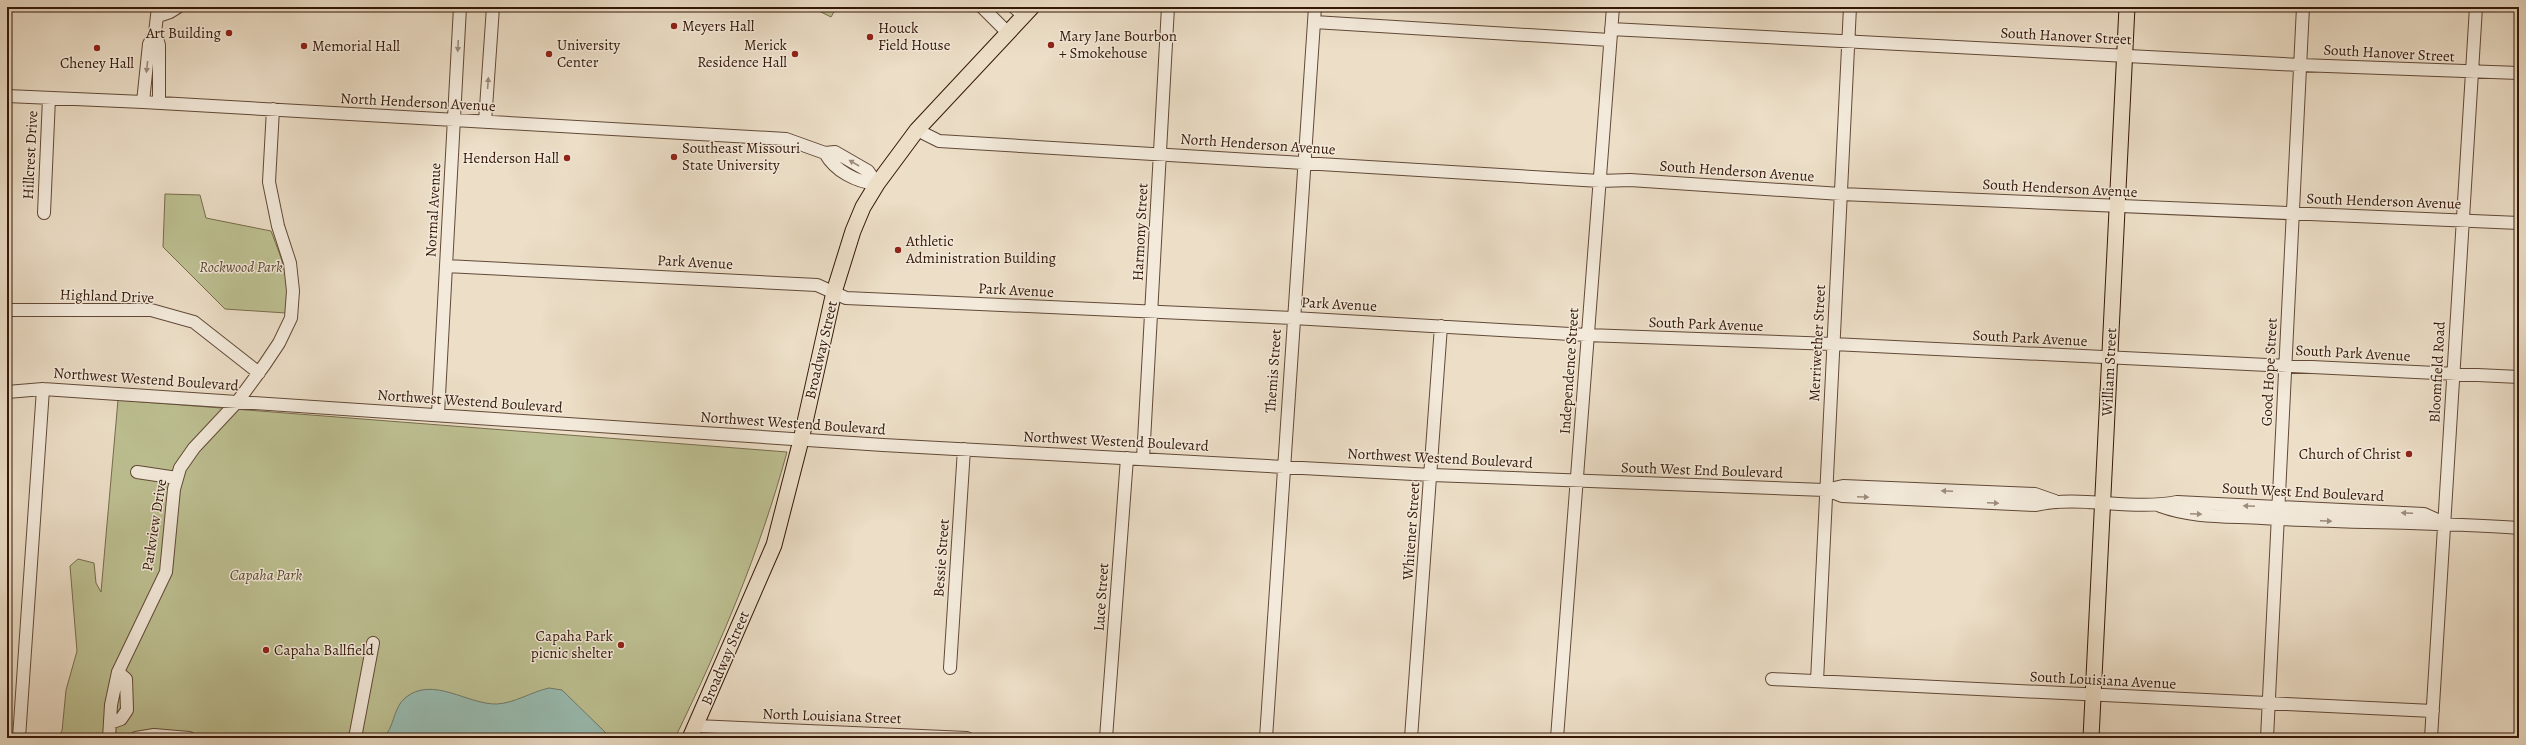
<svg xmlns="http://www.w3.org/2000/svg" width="2526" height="745" font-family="Alegreya,serif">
<rect width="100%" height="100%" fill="#ecdec7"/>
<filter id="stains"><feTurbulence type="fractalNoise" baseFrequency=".005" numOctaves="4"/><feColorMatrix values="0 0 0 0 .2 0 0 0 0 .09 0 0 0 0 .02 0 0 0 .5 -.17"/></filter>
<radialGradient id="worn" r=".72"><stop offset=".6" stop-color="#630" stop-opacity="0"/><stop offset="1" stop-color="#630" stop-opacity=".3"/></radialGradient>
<path fill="#bdc092" stroke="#786c4c" d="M811,7H837L831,17Z
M165,194L200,195L206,218L271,231C284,265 289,275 286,313L225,309L163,247Z
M118,400L787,452C759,554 721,643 675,738H57L62,731L66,690L77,651L70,566L78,559L94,563L96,583L101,592Z"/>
<path fill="#99bcb1" stroke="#717a6d" d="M549,688L562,690L605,732L607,738H383C394,729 393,708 405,698C432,675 468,705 497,704C515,703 531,692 549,688Z"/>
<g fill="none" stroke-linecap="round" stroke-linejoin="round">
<defs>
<path id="minor" d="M982,7L1008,33
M1014,7L1024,16
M158,16L170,12L178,7
M1314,22L1610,40
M1611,29L2300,65L2519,73
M155,33L159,45V103
M7,96L143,102L786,139L825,153L835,152L868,171L877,184
M143,102L149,44L155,33L158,7
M485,122L493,7
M917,130L939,141L1600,181L1630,180L1841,194L2519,223
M825,153C835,171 856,182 877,184
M44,213L49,98
M446,266L817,285L846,298L1293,318L1587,335L1833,344L2519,377
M7,310H151L194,322L259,373
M7,392L43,389L883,445L1432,475L1825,490L1843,486L2035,494L2055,501
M438,414L460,7
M1143,459L1168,7
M137,472L177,478
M1827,490L1842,496L2036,505C2082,495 2131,511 2177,502L2424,514L2444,523
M2160,506C2192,518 2228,516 2262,518C2347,523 2433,522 2519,528
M950,668L964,449
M1772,679L2433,711
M1817,681L1850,7
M110,723L121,719L127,710L126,679L118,672
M696,726L967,738
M19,738L43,389
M109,738L111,705L118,672L166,572L174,489L180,468L194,448L238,401L265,364L279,343L291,318L293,291L290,263L278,226L269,182L273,109
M136,738L154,735L189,738
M355,738L373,643
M1106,738L1127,458
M1266,738L1315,7
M1411,738L1441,326
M1557,738L1613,7
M2267,738L2303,7
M2431,738L2476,7"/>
<path id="major" d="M690,738L774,545L801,440L834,292L853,231L863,207L877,184L917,130L1032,7
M2091,738L2127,7"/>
</defs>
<use href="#minor" stroke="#624937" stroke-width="14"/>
<use href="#major" stroke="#341707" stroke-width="17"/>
<use href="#minor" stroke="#f3eadb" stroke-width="12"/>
<use href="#major" stroke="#ecdec7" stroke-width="15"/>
</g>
<defs><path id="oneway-solid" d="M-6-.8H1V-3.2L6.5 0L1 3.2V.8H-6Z"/></defs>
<g fill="#9d8b7c">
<use href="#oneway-solid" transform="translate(458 46) rotate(93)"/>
<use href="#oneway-solid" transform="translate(147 67) rotate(96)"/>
<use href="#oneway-solid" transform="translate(488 83) rotate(-86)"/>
<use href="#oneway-solid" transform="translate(854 163) rotate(-150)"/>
<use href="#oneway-solid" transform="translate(1947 491) rotate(-178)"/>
<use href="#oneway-solid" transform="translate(1863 497) rotate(3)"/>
<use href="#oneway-solid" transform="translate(1993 503) rotate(3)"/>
<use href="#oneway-solid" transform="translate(2249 506) rotate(-177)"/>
<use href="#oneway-solid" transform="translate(2407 513) rotate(-177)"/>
<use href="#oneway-solid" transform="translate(2196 514) rotate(3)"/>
<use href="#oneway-solid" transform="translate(2326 521) rotate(2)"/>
</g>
<g fill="#8f2418" stroke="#f3eadb" stroke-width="1.5">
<circle cx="674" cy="26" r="4"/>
<circle cx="229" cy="33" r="4"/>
<circle cx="870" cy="37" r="4"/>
<circle cx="1051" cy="45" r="4"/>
<circle cx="304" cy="46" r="4"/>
<circle cx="97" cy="48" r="4"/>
<circle cx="549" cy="54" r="4"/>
<circle cx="795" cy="54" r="4"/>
<circle cx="674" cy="157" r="4"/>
<circle cx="567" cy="158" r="4"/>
<circle cx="898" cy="250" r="4"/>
<circle cx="2409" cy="454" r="4"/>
<circle cx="621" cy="645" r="4"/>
<circle cx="266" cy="650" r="4"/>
</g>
<g text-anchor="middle" stroke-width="3" stroke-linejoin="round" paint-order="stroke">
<g font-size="15" fill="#341707" stroke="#f3eadb" text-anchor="start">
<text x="682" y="31">Meyers Hall</text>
<text x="878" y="33">Houck<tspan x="878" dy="17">Field House</tspan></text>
<text x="221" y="38" text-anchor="end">Art Building</text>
<text x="1059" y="41">Mary Jane Bourbon<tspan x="1059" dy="17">+ Smokehouse</tspan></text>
<text x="557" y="50">University<tspan x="557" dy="17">Center</tspan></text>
<text x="787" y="50" text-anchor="end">Merick<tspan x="787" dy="17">Residence Hall</tspan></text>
<text x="312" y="51">Memorial Hall</text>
<text x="97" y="68" text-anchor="middle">Cheney Hall</text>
<text x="682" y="153">Southeast Missouri<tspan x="682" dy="17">State University</tspan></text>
<text x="559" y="163" text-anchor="end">Henderson Hall</text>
<text x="906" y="246">Athletic<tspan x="906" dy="17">Administration Building</tspan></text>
<text x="2401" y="459" text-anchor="end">Church of Christ</text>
<text x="613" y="641" text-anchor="end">Capaha Park<tspan x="613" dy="17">picnic shelter</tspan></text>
<text x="274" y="655">Capaha Ballfield</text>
</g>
<g font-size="15" fill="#341707" stroke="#f3eadb">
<text transform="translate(2066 36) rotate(3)" y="5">South Hanover Street</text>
<text transform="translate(2389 53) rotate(3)" y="5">South Hanover Street</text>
<text transform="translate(418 102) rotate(3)" y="5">North Henderson Avenue</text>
<text transform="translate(1258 144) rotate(4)" y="5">North Henderson Avenue</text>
<text transform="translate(30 155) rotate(-87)" y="5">Hillcrest Drive</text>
<text transform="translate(1737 171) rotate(4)" y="5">South Henderson Avenue</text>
<text transform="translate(2060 188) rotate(3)" y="5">South Henderson Avenue</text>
<text transform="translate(2384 201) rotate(2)" y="5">South Henderson Avenue</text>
<text transform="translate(433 210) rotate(-87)" y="5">Normal Avenue</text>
<text transform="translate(1140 232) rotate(-87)" y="5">Harmony Street</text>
<text transform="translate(695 262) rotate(3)" y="5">Park Avenue</text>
<text transform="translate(1016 290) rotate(3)" y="5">Park Avenue</text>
<text transform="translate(107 296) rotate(2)" y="5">Highland Drive</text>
<text transform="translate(1339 304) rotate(3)" y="5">Park Avenue</text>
<text transform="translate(1706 324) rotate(2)" y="5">South Park Avenue</text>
<text transform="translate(2030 338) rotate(3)" y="5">South Park Avenue</text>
<text transform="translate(1817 343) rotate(-87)" y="5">Merriwether Street</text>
<text transform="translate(821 350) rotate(-77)" y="5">Broadway Street</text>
<text transform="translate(2353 353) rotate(3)" y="5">South Park Avenue</text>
<text transform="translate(1273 371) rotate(-86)" y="5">Themis Street</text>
<text transform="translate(1569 371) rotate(-86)" y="5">Independence Street</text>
<text transform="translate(2109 372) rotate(-87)" y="5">William Street</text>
<text transform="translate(2269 372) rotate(-87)" y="5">Good Hope Street</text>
<text transform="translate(2437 372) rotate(-87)" y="5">Bloomfield Road</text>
<text transform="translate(146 379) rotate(4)" y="5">Northwest Westend Boulevard</text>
<text transform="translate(470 401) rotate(4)" y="5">Northwest Westend Boulevard</text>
<text transform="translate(793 423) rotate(4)" y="5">Northwest Westend Boulevard</text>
<text transform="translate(1116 441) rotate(3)" y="5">Northwest Westend Boulevard</text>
<text transform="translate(1440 458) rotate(3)" y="5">Northwest Westend Boulevard</text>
<text transform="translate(1702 470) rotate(2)" y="5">South West End Boulevard</text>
<text transform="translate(2303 492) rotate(3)" y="5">South West End Boulevard</text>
<text transform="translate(154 525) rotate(-81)" y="5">Parkview Drive</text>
<text transform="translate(1411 531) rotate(-86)" y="5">Whitener Street</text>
<text transform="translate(941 558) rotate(-86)" y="5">Bessie Street</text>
<text transform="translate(1101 597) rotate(-86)" y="5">Luce Street</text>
<text transform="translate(725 658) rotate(-67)" y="5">Broadway Street</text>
<text transform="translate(2103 680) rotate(3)" y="5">South Louisiana Avenue</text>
<text transform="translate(832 716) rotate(2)" y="5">North Louisiana Street</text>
</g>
<g font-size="15" font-style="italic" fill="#5d4a31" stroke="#f3eadb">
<text x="241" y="272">Rockwood Park</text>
<text x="266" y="580">Capaha Park</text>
</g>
</g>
<rect width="2526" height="745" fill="none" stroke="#ecdec7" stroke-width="24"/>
<rect x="8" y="8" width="2510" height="729" fill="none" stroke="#341707" stroke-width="2"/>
<rect x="12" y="12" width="2502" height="721" fill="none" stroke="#341707"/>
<rect width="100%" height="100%" filter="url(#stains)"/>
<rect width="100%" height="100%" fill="url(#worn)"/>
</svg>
